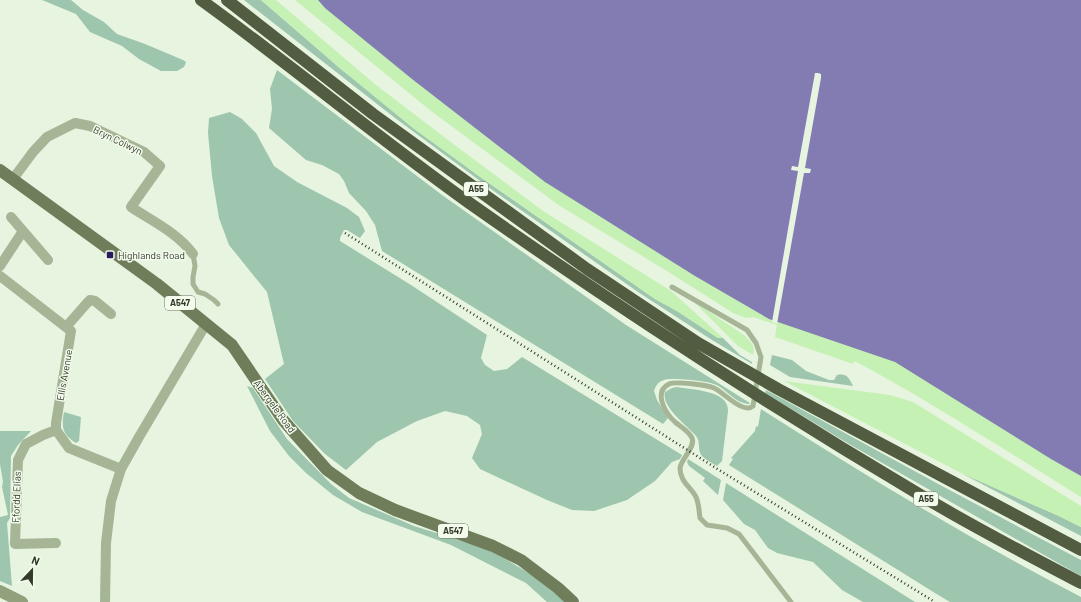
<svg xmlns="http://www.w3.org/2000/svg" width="1081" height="602" font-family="Barlow,sans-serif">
<rect width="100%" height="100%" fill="#e7f4df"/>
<path fill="#9ec5ad" d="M42,0H71L83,10L104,22L117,34L145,44L183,60L186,62L184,67L177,71H161L139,59L122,46L90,32L76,14Z
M244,0H261L342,70L476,174L655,299L677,311L718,338H723L740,355L752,362V364L712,340L638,292L491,189L395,118Z
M277,70L442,195L626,325L750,403L749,404C734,403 727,389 714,384C708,381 670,377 664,380C658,382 656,385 654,391L657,400L668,418L663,424L382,251L375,225L366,211L349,193L344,181L339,174L322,165L306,160L269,128L272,109L270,89Z
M230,112L242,119L256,133L274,166L297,182L347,208L359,217L365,231L360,238L347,230H344L340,238V241L411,285L487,335L481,358L485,365L494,371L507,369L522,357L682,455L680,459L672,462L655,481L627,500L594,511L572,510L547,500L480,469L472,458L482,434L480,425L467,416L445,411L417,421L377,442L346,470L325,454L293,421L265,379L284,364L267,292L229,245L219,218L212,176L208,133L209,118Z
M772,355L792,360L806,371L829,380H834L837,375C847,373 849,378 853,386L790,377L770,365Z
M247,386L253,388L287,439L331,484L349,498L414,526L478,546L497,554L537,578L566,602H547L526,583L451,545L362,512L333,495L306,473L289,456L270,431Z
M677,387C692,390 729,390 728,411L722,461L717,466C712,463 706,460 702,456C697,450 701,442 696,436C687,425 661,407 665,392L672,388Z
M766,390L942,486L1081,560V576L849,444L765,393Z
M761,409C865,475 971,540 1081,597V602H950L935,593L729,465L733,459L731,458L755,431L756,426L758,427Z
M64,412L81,417L79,441L76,443C63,435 61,428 64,412Z
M0,431H31L18,445L11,456L10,518L7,523L12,586L0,581V517L8,515L2,487L3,482L0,464Z
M688,459L721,480L718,495L703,481L705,478L689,466L687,462Z
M961,473L1059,516L1081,527V536Z
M726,483L915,602H863L842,590L813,562L777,553L768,548L755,530L744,524L723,500Z"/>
<path fill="#c5f1b4" d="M261,0H276L376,85L456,146L543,211L671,291L723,338H718L677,311L655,299L476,174L414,129L342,70Z
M295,0H415L1081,450V497C1006,451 933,403 855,361L853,364L775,337L777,325L753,317L746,318L733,313L667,271L560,206L431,111Z
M694,302L744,335C750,341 756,346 753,355L738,346Z
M784,381L890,395L913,402L1081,506V527L1059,516L961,473Z"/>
<path fill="#827cb3" d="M318,0H1081V476L1051,459L895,362L769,319L695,276L545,182L412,79L325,8Z"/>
<path fill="#e7f4df" d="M815,73H818L821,74V78L805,168L811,169L810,173H804L777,324L772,322L798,171L791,170L792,166L798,167Z"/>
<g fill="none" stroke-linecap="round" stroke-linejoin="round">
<path stroke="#a5b596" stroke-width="5" d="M193,254L195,266L193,277V284L198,292L205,294L214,300L218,304
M672,287L747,330L756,343L761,357L753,406C744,415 723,392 714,388C708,385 675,381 669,384C653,392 665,413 675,422C681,427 689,431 692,438C696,447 681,459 680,468C680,482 691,487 696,497C699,504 699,511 700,518L707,525L727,528L739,534L791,602"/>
<path stroke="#a5b596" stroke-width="10" d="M13,179L33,152L47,137L75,123L90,126L144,152L160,166L131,207C152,221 178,233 193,254
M11,217L48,260
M0,266L23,231
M0,276L71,331L56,423V430L69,448L121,469
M66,327L87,303L90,300L95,301L111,314
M56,543L15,544L18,460L26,444L43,435L56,430
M105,602L106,543L111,501L121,469L139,437L206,324"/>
<path stroke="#91a17b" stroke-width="12" d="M0,591L22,602"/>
<path stroke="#6f7d5a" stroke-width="12" d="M0,170L157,284L232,345L283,420L327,470L359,493L395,510L493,546L521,560L558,588L573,602"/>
<path stroke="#515c40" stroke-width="12" d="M201,0C291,65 377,137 468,202C617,307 770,406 927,499C977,529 1030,556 1081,583
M227,0L373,114L587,269L698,343L778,389L1081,550"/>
<path stroke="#343a2a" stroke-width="2.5" stroke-dasharray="1 3" stroke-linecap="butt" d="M345,233L719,470L935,602"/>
</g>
<rect fill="#261c5f" stroke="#f2fbec" stroke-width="1.5" x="106" y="251" width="8" height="8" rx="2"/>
<g text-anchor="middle" stroke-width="3" stroke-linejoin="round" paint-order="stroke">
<g fill="#f2fbec" stroke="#6d7464" stroke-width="1">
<rect x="464" y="182" width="24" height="14" rx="3"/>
<rect x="165" y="296" width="30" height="14" rx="3"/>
<rect x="914" y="492" width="24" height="14" rx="3"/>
<rect x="438" y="524" width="30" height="14" rx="3"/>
</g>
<g font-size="9" font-weight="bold" fill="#343a2a">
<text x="476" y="192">A55</text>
<text x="180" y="306">A547</text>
<text x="926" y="502">A55</text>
<text x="453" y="534">A547</text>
</g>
<g font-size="10" fill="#343a2a" stroke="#f2fbec">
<text transform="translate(118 140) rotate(26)" y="4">Bryn Colwyn</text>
<text transform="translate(64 375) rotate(-80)" y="4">Ellis Avenue</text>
<text transform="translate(275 406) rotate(54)" y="4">Abergele Road</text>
<text transform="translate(16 497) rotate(-88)" y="4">Ffordd Elias</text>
</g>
<g font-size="10" fill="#343a2a" stroke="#f2fbec" text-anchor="start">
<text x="118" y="259">Highlands Road</text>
</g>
</g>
<g transform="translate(32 570) rotate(22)" stroke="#f2fbec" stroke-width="3" paint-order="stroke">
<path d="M0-3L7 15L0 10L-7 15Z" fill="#343a2a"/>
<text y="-6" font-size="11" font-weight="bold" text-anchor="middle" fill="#343a2a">N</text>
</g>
</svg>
